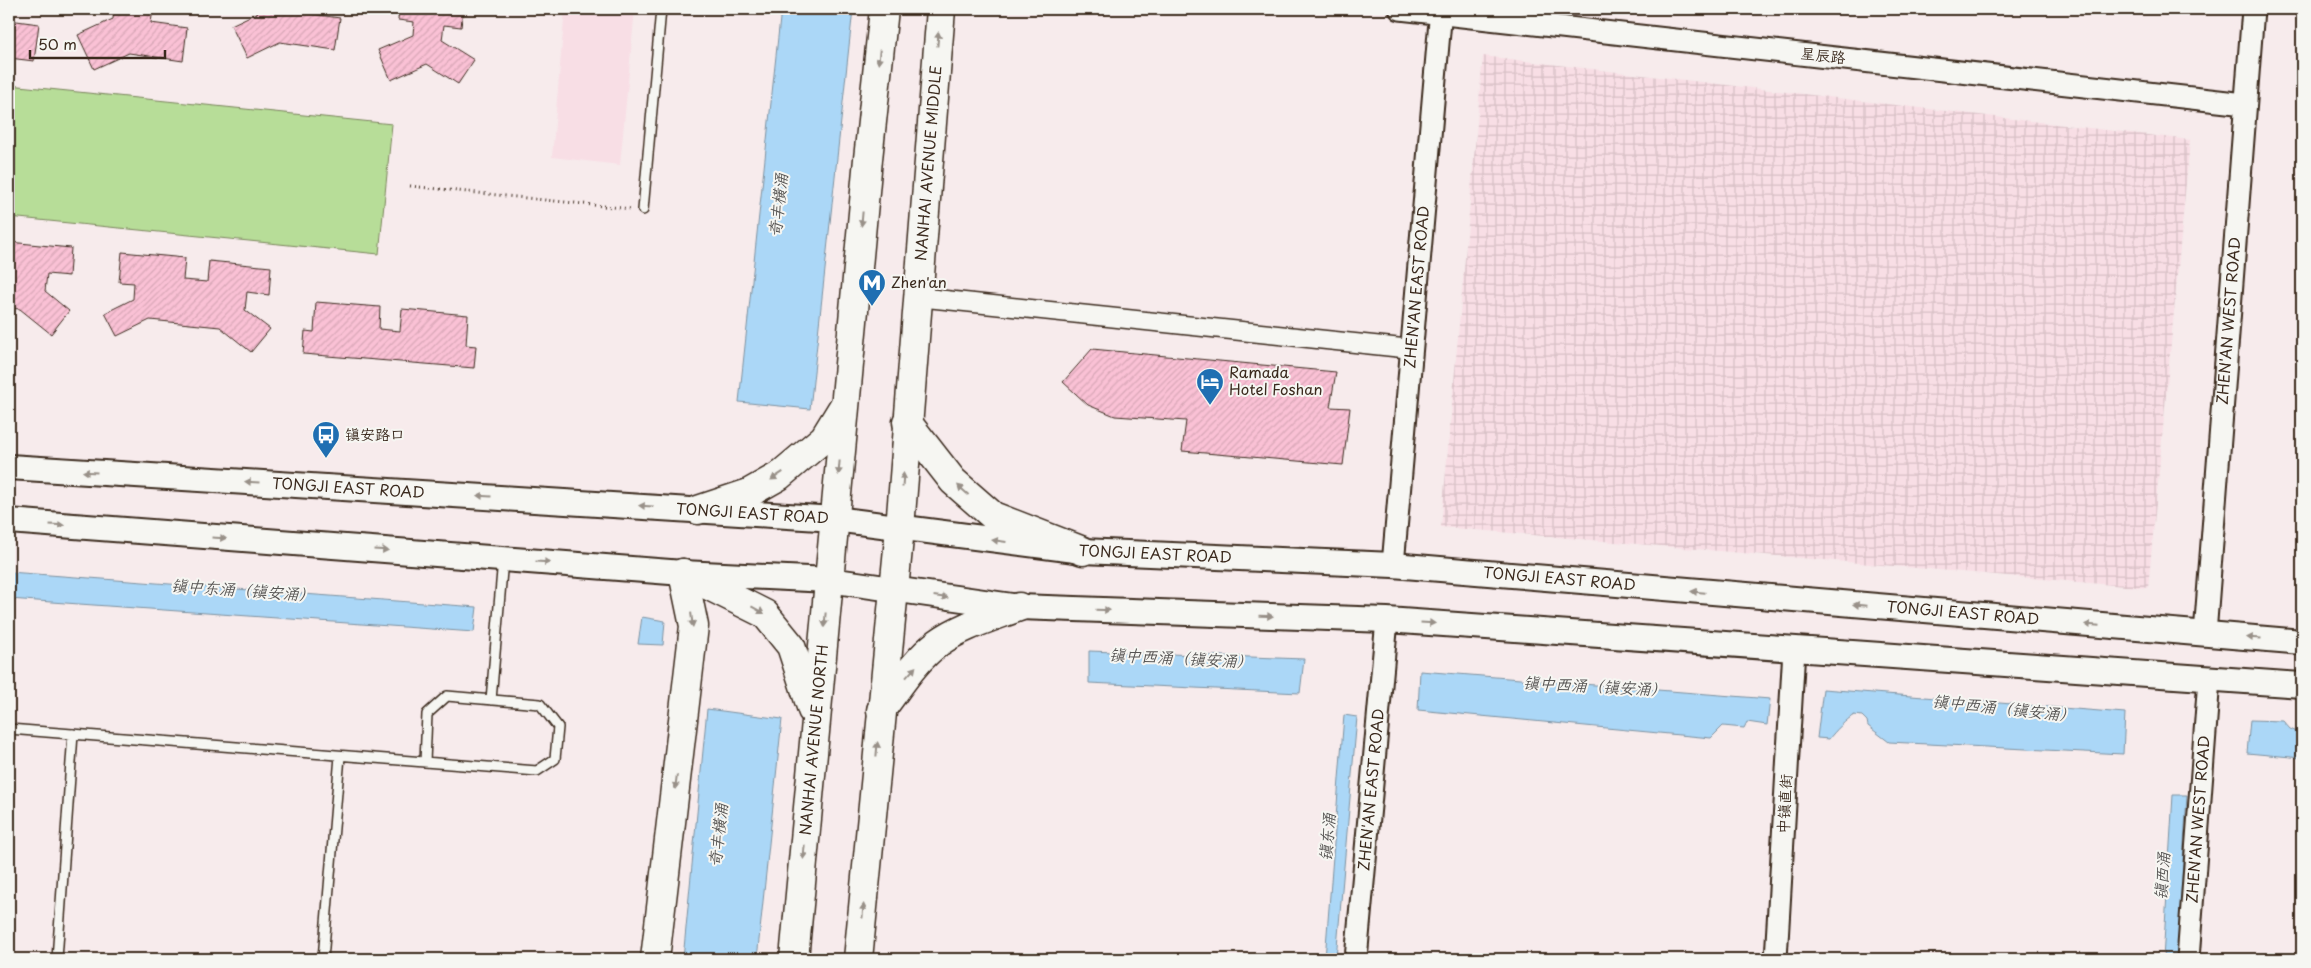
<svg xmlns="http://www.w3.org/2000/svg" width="2311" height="968" font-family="'Playpen Sans','LXGW WenKai TC',sans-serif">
<defs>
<pattern id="industrial-grid" width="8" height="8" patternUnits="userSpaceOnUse" patternTransform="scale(1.25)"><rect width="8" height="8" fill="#f8dee5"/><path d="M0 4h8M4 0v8" fill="none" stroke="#d6bfc4"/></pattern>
<pattern id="building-hatch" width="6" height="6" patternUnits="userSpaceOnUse" patternTransform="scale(1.25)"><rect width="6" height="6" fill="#fac1d5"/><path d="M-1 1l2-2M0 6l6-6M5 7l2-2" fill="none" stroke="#d7a6b6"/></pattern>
</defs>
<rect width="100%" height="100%" fill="#f7ebec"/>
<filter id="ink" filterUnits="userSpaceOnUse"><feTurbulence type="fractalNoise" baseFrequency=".02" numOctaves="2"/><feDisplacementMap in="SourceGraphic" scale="10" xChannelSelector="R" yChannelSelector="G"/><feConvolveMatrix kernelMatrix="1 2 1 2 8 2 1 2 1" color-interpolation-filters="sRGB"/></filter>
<g filter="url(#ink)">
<path fill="#f8dee5" d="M565,9H635L620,165L552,157Z"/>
<path fill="url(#industrial-grid)" d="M1483,56L2190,140L2148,588L1441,527Z"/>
<path fill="#b7dd98" stroke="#79845b" d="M9,85L392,124L379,254L9,217Z"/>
<path fill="#abd7f7" stroke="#7e92a0" d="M781,9H853L810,409L739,402Z
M9,572L477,607L474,632L9,599Z
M642,617L665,621L663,645L638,644Z
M1089,651L1304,659L1300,693L1089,683Z
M1420,671L1770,699L1767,725L1747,722L1744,728L1723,726L1711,738L1418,710Z
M1823,689L2125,713L2123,754L1889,742L1868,726L1867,721L1862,716L1854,715C1847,719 1834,732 1829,739L1817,738Z
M707,709L782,719L757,959H683Z
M1344,715L1357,717L1336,959H1325Z
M2250,720L2283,721L2290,729L2302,734V758L2247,753Z
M2173,795H2187L2177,959H2163Z"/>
<path fill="url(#building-hatch)" stroke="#3b2a1e" d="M114,9H153L151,23L187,28L183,61L129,53L94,69L78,35L113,19Z
M265,9H304V13L340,18L335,50L280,42L247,58L231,25Z
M399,9H463L461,27L444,25L442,40L474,60L458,84L427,64L391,80L378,50L413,35L414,22L398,20Z
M9,20L39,24L34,61L9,58Z
M9,242L71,248L69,276L47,274L45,291L69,311L51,334L20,309L9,308Z
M122,252L185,258L183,280L207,282L209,261L271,267L269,295L247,292L245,310L270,329L251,352L220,327L150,320L117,336L105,313L133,299L134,283L119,282Z
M316,302L380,307L379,329L400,331L402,309L468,315L466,345L476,346L474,368L303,354L305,331L314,332Z
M1092,349L1336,372L1330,407L1350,408L1343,465L1182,451L1186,421L1115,416L1088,405L1063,382Z"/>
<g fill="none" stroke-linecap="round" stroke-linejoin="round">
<defs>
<path id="service" d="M643,210L661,9
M491,700L503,559
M9,729L537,771L555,759L558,727L540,704L447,696L427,714L425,762
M57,959L73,734
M323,959L340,756"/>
<path id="minor" d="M917,297L1412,349"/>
<g id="tertiary">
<path d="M1400,9L2245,104"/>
<path id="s1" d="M1393,565L1441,9"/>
<path id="s2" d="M2205,634L2253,9"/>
<path id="s3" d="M1356,959L1387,620"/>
<path d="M1776,959L1794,649"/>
<path id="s4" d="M2188,959L2209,679"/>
</g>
<g id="secondary">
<path id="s5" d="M9,467L835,519L1083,551L1393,565L2302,642"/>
<path d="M9,521L683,573L829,580L1019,607L1387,620L2302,685"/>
</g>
<g id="trunk">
<path d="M907,422L953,481L993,516L1083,551"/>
<path d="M698,510L749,493L779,476L824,438L843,407"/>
<path d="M683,573L765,614L791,646L812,710"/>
<path d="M881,710C898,688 915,660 938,643C961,626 993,617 1019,607"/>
<path d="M655,959L694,626L683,573"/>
<path id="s6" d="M794,959L868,159L884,9"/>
<path id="s7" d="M858,959L900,528L941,9"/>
</g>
</defs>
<use href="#service" stroke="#3b2a1e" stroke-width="12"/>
<use href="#minor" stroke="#3b2a1e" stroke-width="21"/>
<use href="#tertiary" stroke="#3b2a1e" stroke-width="25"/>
<use href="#secondary" stroke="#3b2a1e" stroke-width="28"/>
<use href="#trunk" stroke="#3b2a1e" stroke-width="31"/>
<path stroke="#3b2a1e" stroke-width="3" stroke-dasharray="1 4" stroke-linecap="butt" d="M410,186L632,209"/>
<use href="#service" stroke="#f6f6f2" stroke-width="9"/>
<use href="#minor" stroke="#f6f6f2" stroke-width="18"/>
<use href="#tertiary" stroke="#f6f6f2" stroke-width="21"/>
<use href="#secondary" stroke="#f6f6f2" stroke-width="24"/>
<use href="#trunk" stroke="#f6f6f2" stroke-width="28"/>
</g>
<defs><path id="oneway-solid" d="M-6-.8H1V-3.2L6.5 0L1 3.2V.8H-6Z" transform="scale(1.25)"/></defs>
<g fill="#989088">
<use href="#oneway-solid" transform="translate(938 39) rotate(-85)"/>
<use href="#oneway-solid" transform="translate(879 57) rotate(96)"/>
<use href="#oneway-solid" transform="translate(862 219) rotate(95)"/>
<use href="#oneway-solid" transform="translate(839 468) rotate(95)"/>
<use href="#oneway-solid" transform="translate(90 472) rotate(-176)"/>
<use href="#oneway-solid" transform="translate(777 476) rotate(147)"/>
<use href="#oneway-solid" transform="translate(903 480) rotate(-86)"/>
<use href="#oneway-solid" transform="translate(252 482) rotate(-176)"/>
<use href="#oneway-solid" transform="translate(963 490) rotate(-138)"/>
<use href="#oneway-solid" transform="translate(484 496) rotate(-176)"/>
<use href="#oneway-solid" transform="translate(646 506) rotate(-176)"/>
<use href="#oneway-solid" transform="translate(57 525) rotate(4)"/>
<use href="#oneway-solid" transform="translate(219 538) rotate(4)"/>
<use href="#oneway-solid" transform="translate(999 541) rotate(-173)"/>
<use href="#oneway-solid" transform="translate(381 550) rotate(4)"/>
<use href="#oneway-solid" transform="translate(543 562) rotate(4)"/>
<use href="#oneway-solid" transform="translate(1698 592) rotate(-175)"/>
<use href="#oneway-solid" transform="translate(941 597) rotate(7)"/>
<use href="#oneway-solid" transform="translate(1860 605) rotate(-175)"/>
<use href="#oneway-solid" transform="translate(758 610) rotate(29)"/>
<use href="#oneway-solid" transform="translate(1103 610) rotate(2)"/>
<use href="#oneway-solid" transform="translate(1266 616) rotate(2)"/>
<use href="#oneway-solid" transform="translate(692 620) rotate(83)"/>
<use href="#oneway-solid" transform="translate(825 620) rotate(95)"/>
<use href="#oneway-solid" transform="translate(1428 623) rotate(4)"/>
<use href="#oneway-solid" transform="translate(2092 625) rotate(-175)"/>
<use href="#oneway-solid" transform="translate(2254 638) rotate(-176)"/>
<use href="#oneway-solid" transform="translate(911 672) rotate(-48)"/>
<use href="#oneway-solid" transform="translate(877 749) rotate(-85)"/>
<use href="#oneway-solid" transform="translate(676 782) rotate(97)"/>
<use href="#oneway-solid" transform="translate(804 852) rotate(95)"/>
<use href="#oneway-solid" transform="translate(863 911) rotate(-85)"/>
</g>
</g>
<defs>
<symbol id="metro-pin" viewBox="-11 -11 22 30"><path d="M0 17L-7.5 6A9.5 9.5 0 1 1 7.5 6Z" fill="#1f6fb2" stroke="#f6f6f2"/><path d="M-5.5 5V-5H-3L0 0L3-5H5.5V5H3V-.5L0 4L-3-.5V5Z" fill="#fff"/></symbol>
<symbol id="hotel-pin" viewBox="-11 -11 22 30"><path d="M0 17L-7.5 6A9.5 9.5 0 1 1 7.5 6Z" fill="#1f6fb2" stroke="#f6f6f2"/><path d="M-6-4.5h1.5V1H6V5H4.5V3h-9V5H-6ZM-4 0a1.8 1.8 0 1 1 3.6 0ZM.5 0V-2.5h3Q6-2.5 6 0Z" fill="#fff"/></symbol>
<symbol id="bus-pin" viewBox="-11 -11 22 30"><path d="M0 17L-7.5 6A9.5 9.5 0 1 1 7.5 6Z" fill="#1f6fb2" stroke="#f6f6f2"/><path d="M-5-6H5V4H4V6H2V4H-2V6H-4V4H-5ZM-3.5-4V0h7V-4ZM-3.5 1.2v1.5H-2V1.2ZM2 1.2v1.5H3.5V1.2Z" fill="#fff"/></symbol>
</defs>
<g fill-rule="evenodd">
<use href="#metro-pin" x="856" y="267" width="32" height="43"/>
<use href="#hotel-pin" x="1194" y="366" width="32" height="43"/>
<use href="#bus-pin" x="310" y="419" width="32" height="43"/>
</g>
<g text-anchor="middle" stroke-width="4" stroke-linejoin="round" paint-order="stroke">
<g font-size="15" fill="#3b2a1e" stroke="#f6f6f2">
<text transform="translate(1823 56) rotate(6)" y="5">星辰路</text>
<text dy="5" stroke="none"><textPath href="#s7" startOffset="799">NANHAI AVENUE MIDDLE</textPath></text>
<text dy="5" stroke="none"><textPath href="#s1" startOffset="279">ZHEN'AN EAST ROAD</textPath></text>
<text dy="5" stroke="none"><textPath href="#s2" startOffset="314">ZHEN'AN WEST ROAD</textPath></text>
<text dy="5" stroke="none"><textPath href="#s5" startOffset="340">TONGJI EAST ROAD</textPath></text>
<text dy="5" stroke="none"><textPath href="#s5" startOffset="745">TONGJI EAST ROAD</textPath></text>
<text dy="5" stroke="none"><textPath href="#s5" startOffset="1150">TONGJI EAST ROAD</textPath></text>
<text dy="5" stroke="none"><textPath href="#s5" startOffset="1555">TONGJI EAST ROAD</textPath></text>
<text dy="5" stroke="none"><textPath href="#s5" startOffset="1960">TONGJI EAST ROAD</textPath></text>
<text dy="5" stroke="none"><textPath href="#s6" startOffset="220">NANHAI AVENUE NORTH</textPath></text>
<text dy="5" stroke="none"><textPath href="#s3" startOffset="170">ZHEN'AN EAST ROAD</textPath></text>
<text transform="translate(1785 804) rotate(-87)" y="5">中镇直街</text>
<text dy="5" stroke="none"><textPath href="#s4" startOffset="140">ZHEN'AN WEST ROAD</textPath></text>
</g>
<g font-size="15" fill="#3b2a1e" stroke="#f6f6f2" text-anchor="start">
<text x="891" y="288">Zhen'an</text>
<text x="1229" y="378">Ramada<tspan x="1229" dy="17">Hotel Foshan</tspan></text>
<text x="345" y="440">镇安路口</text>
</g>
<g font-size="16" font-style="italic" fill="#575554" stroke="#f6f6f2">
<text transform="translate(778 205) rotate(-84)" y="6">奇丰横涌</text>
<text transform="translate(243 590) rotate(4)" y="6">镇中东涌（镇安涌）</text>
<text transform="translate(1181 658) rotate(3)" y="6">镇中西涌（镇安涌）</text>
<text transform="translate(1595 686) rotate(3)" y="6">镇中西涌（镇安涌）</text>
<text transform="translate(2004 708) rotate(6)" y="6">镇中西涌（镇安涌）</text>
<text transform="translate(718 835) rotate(-84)" y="6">奇丰横涌</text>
<text transform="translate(1327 837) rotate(-85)" y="6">镇东涌</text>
<text transform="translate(2162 876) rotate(-86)" y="6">镇西涌</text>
</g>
</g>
<rect width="2311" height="968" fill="none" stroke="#f6f6f2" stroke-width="30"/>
<rect x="15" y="15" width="2281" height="938" fill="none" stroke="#3b2a1e" stroke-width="2" filter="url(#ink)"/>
<path d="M30 50v8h135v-8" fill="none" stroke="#3b2a1e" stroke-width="2.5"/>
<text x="38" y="50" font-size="15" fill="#3b2a1e" stroke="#f6f6f2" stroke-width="4" paint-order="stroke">50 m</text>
</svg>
